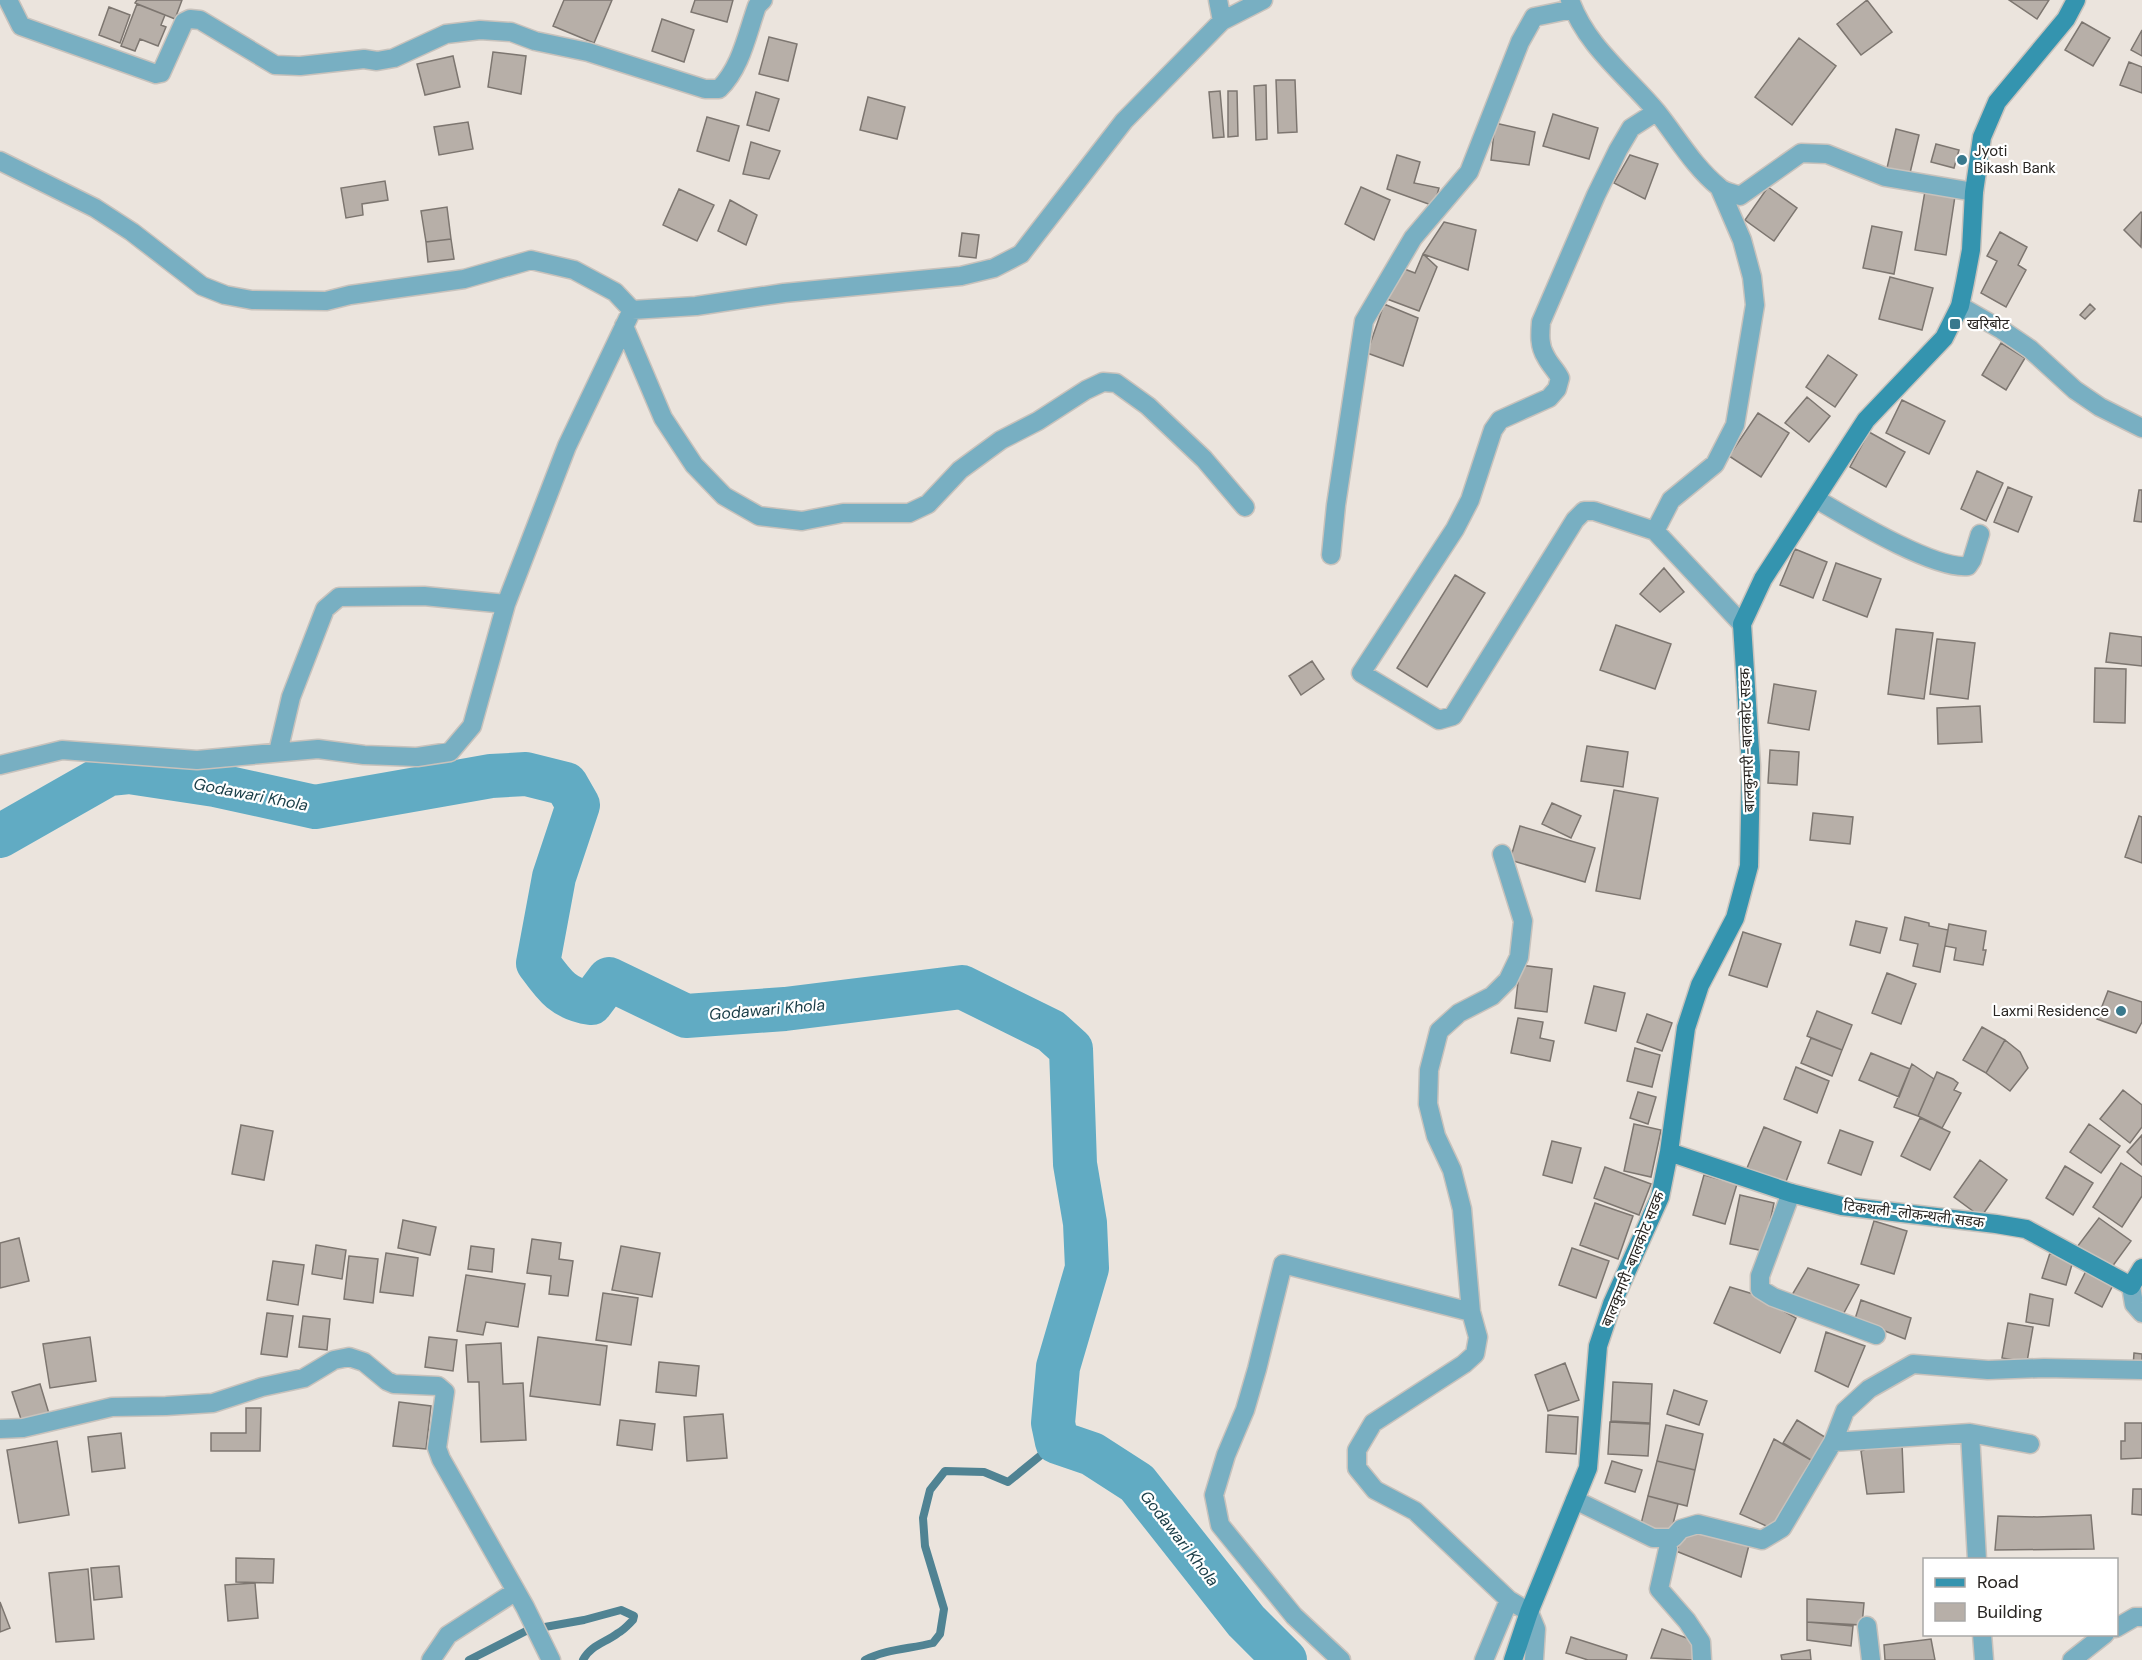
<svg xmlns="http://www.w3.org/2000/svg" width="2142" height="1660" font-family="'DM Sans','Noto Sans Devanagari',sans-serif">
<rect width="100%" height="100%" fill="#ebe4dd"/>
<g fill="none" stroke-linecap="round" stroke-linejoin="round">
<path stroke="#508393" stroke-width="8" d="M469,1660L528,1630L584,1620L621,1610L634,1616L633,1620C629,1624 624,1630 618,1633C605,1643 591,1645 583,1660
M865,1660C886,1649 910,1649 933,1643L940,1634L944,1609L925,1546L923,1518L930,1490L945,1471L984,1472L1008,1482L1057,1442"/>
<path stroke="#61abc3" stroke-width="44" d="M0,836L109,774L129,772L215,785L315,807L491,776L526,774L566,784L578,805L554,877L538,963C554,985 563,999 591,1003L609,979L686,1016L785,1009L962,987L1051,1031L1071,1049L1075,1164L1085,1223L1087,1268L1058,1367L1053,1423L1057,1442L1092,1454L1137,1483L1246,1621L1285,1660"/>
</g>
<path fill="#b7afa8" stroke="#7d7670" stroke-width="1.5" d="M137,0H182L175,19L135,3Z
M564,0H612L594,43L553,26Z
M695,0H733L727,22L691,12Z
M1867,0L1892,32L1861,55L1837,24Z
M2009,0H2049L2037,19Z
M137,4L165,15L161,25L166,27L158,46L140,39L135,51L121,46Z
M109,7L130,15L120,43L99,35Z
M662,19L694,30L684,62L652,51Z
M2082,22L2110,38L2093,66L2065,50Z
M2142,30V56L2131,50Z
M769,37L797,44L788,81L759,74Z
M1799,38L1836,66L1792,125L1755,97Z
M493,52L526,56L521,94L488,87Z
M453,56L460,87L425,95L417,64Z
M2129,62L2142,67V93L2120,85Z
M1276,80H1295L1297,132L1278,133Z
M1266,85L1267,139L1256,140L1254,86Z
M1220,91L1224,137L1213,138L1209,92Z
M1228,91H1237L1238,136L1228,137Z
M756,92L779,99L769,131L747,125Z
M868,97L905,107L897,139L860,130Z
M1553,114L1598,128L1589,159L1543,146Z
M707,117L739,126L729,161L697,151Z
M468,122L473,149L439,155L434,127Z
M1495,123L1535,132L1529,165L1491,160Z
M1896,129L1919,135L1910,173L1887,168Z
M751,142L780,151L769,179L743,174Z
M1936,144L1959,150L1954,168L1931,162Z
M1397,155L1420,162L1414,183L1439,188L1434,206L1387,189Z
M1630,155L1658,164L1645,199L1614,183Z
M385,181L388,200L362,204L363,215L346,218L341,188Z
M1361,187L1390,200L1374,240L1345,224Z
M1768,187L1797,208L1774,241L1745,220Z
M679,189L714,205L697,241L663,225Z
M1925,191L1955,196L1946,255L1915,250Z
M730,200L757,215L746,245L718,231Z
M447,207L451,239L426,242L421,211Z
M2141,212L2142,213L2141,247L2124,230Z
M1444,222L1476,230L1468,270L1423,254Z
M1872,226L1902,232L1894,274L1863,268Z
M2000,232L2027,247L2018,265L2026,270L2006,307L1981,293L1997,261L1987,256Z
M962,233L979,235L976,258L959,256Z
M451,239L454,259L428,262L426,242Z
M1423,254L1437,267L1419,311L1387,299L1399,267L1415,273Z
M1890,277L1933,288L1922,330L1879,319Z
M1384,304L1418,318L1403,366L1367,353Z
M2090,304L2095,309L2085,319L2080,315Z
M2001,343L2025,358L2006,390L1982,375Z
M1828,355L1857,375L1835,407L1806,387Z
M1807,397L1830,416L1809,442L1785,423Z
M1902,400L1945,421L1929,454L1886,433Z
M1758,413L1789,433L1761,477L1729,456Z
M1869,432L1905,452L1886,487L1850,467Z
M1977,471L2003,483L1986,521L1961,509Z
M2008,487L2032,497L2018,532L1994,522Z
M2139,490H2142V522L2134,521Z
M1795,549L1827,562L1813,598L1780,585Z
M1836,563L1881,579L1867,617L1823,600Z
M1664,568L1684,592L1660,612L1640,594Z
M1455,575L1485,593L1427,687L1397,668Z
M1616,625L1671,644L1655,689L1600,670Z
M1896,629L1933,633L1924,699L1888,694Z
M2110,633L2142,637V666L2106,662Z
M1937,639L1975,643L1968,699L1930,694Z
M1312,661L1324,679L1301,695L1289,676Z
M2095,668L2126,669L2125,723L2094,722Z
M1774,684L1816,691L1809,730L1768,723Z
M1980,706L1982,742L1938,744L1937,708Z
M1587,746L1628,752L1623,787L1581,781Z
M1770,750L1799,752L1797,785L1768,783Z
M1614,790L1658,798L1640,899L1596,891Z
M1552,803L1581,816L1571,838L1542,824Z
M1813,813L1853,817L1850,844L1810,840Z
M2139,816L2142,817V863L2125,857Z
M1520,826L1595,848L1585,882L1510,860Z
M1905,917L1929,923V926L1948,930L1940,972L1913,966L1918,944L1900,940Z
M1856,921L1887,928L1880,953L1850,945Z
M1949,924L1986,931L1983,950H1986L1983,965L1954,960L1956,948L1945,946Z
M1743,932L1781,944L1767,987L1729,975Z
M1520,965L1552,969L1547,1012L1515,1008Z
M1887,973L1916,984L1901,1024L1872,1013Z
M1594,986L1625,993L1616,1031L1585,1023Z
M2108,991L2142,1002V1022L2136,1033L2097,1019Z
M1817,1011L1852,1025L1842,1050L1807,1036Z
M1647,1014L1672,1023L1662,1051L1637,1042Z
M1518,1018L1543,1022L1540,1038L1554,1041L1550,1061L1511,1053Z
M1982,1027L2005,1040L1986,1073L1963,1060Z
M1811,1038L1842,1050L1832,1076L1801,1063Z
M2005,1040L2020,1052L2028,1068L2010,1091L1986,1073Z
M1635,1048L1660,1055L1652,1087L1627,1081Z
M1871,1053L1910,1069L1899,1097L1859,1080Z
M1912,1064L1934,1079L1918,1116L1894,1107Z
M1796,1067L1829,1081L1817,1113L1784,1099Z
M1937,1072L1953,1079L1958,1083L1954,1090L1961,1093L1942,1128L1918,1116Z
M2123,1090L2142,1105V1127L2130,1143L2100,1119Z
M1638,1092L1656,1097L1648,1124L1630,1118Z
M1920,1118L1950,1132L1930,1170L1901,1156Z
M1634,1124L1661,1130L1651,1177L1624,1171Z
M2089,1124L2120,1146L2101,1173L2070,1152Z
M241,1125L273,1131L264,1180L232,1174Z
M1764,1127L1801,1142L1785,1184L1747,1168Z
M1840,1130L1873,1142L1861,1175L1828,1163Z
M2142,1135V1165L2127,1152Z
M1552,1141L1581,1148L1572,1183L1543,1175Z
M1980,1160L2007,1180L1981,1217L1954,1197Z
M2121,1163L2142,1177V1196L2122,1227L2093,1207Z
M2065,1166L2093,1183L2073,1215L2046,1198Z
M1605,1167L1651,1184L1639,1215L1594,1198Z
M1704,1175L1737,1184L1725,1224L1693,1215Z
M1740,1195L1774,1203L1764,1251L1730,1244Z
M1595,1203L1633,1216L1618,1259L1580,1245Z
M2099,1218L2131,1241L2109,1271L2077,1247Z
M403,1220L436,1227L430,1255L398,1248Z
M1874,1221L1907,1231L1894,1274L1861,1264Z
M19,1238L29,1281L0,1288V1243Z
M532,1239L561,1243L559,1259L573,1261L568,1296L549,1294L551,1276L527,1273Z
M316,1245L346,1250L342,1279L312,1274Z
M471,1246L494,1249L492,1272L468,1269Z
M621,1246L660,1253L652,1297L612,1290Z
M1572,1248L1609,1261L1596,1298L1559,1285Z
M386,1253L418,1258L413,1296L380,1292Z
M2050,1253L2073,1261L2066,1285L2042,1278Z
M349,1256L378,1259L373,1303L344,1299Z
M273,1261L304,1265L298,1305L267,1300Z
M1808,1268L1859,1285L1840,1320L1792,1295Z
M2086,1271L2113,1285L2102,1307L2075,1293Z
M466,1275L525,1284L518,1327L486,1322L483,1335L457,1331Z
M1730,1287L1753,1294L1796,1318L1780,1353L1714,1323Z
M603,1293L638,1298L631,1345L596,1340Z
M2030,1294L2053,1299L2049,1326L2026,1322Z
M1861,1300L1911,1318L1905,1339L1855,1319Z
M267,1313L293,1316L287,1357L261,1354Z
M303,1316L330,1319L327,1350L299,1347Z
M2008,1323L2033,1327L2027,1362L2002,1358Z
M1826,1332L1865,1346L1848,1387L1815,1371Z
M90,1337L96,1381L50,1388L43,1344Z
M429,1337L457,1340L453,1371L425,1367Z
M538,1337L607,1346L600,1405L530,1396Z
M501,1343L503,1384L523,1383L526,1440L481,1442L479,1382H468L466,1345Z
M2134,1353L2142,1354V1367H2133Z
M659,1362L699,1366L696,1396L656,1392Z
M1565,1363L1579,1400L1548,1411L1535,1375Z
M1613,1382L1652,1384L1650,1423L1611,1421Z
M40,1384L50,1417L23,1425L12,1392Z
M1674,1390L1707,1401L1699,1425L1667,1414Z
M399,1402L431,1406L426,1449L393,1446Z
M246,1408H261L260,1451H211V1433H246Z
M723,1414L727,1458L687,1461L684,1417Z
M1548,1415L1578,1417L1576,1454L1546,1452Z
M620,1420L655,1424L652,1450L617,1445Z
M1797,1420L1828,1439L1811,1460L1783,1443Z
M1610,1422L1650,1424L1648,1456L1608,1454Z
M2125,1423H2142V1458L2121,1459V1441H2125Z
M1666,1425L1703,1434L1695,1470L1657,1461Z
M121,1433L125,1468L92,1472L88,1437Z
M1774,1439L1811,1460L1773,1529L1740,1514Z
M57,1441L69,1515L19,1523L7,1450Z
M1878,1444H1902L1904,1492L1867,1494L1861,1451Z
M1612,1461L1642,1470L1635,1492L1605,1483Z
M1657,1461L1695,1470L1687,1506L1648,1496Z
M2133,1489H2142V1515L2132,1514Z
M1648,1496L1678,1504L1670,1536L1640,1528Z
M2091,1515L2094,1549L1995,1550L1998,1516L2037,1517Z
M1693,1527L1749,1545L1741,1577L1676,1551L1684,1535Z
M236,1558L274,1559L273,1583L236,1582Z
M119,1566L122,1597L94,1600L91,1568Z
M88,1569L94,1639L56,1642L49,1573Z
M255,1583L258,1618L228,1621L225,1585Z
M1807,1599L1864,1603L1862,1625L1807,1622Z
M0,1602L10,1628L0,1632Z
M1807,1622L1853,1626L1851,1646L1807,1640Z
M1662,1629L1695,1641L1693,1660L1651,1658Z
M1571,1637L1627,1655L1626,1660H1588L1566,1653Z
M1931,1639L1935,1660H1885L1884,1645Z
M1810,1650L1811,1660H1782L1781,1655Z"/>
<g fill="none" stroke-linecap="round" stroke-linejoin="round">
<defs>
<path id="street" d="M8,0L21,26L156,74L161,73L184,22L190,19L200,20L275,65L300,66L364,59L377,61L394,58L446,34L480,30L511,32L535,41L588,52L705,89H719C741,68 747,34 757,6L763,0
M1218,0L1222,21
M1570,0C1586,46 1627,76 1657,112C1677,137 1694,167 1719,187C1724,192 1733,193 1740,196L1801,153L1827,154L1885,177L1974,192
M0,161L95,208L132,232L202,286L225,295L252,300L326,301L350,295L464,279L531,260L574,270L615,292L632,310L696,306L784,293L961,276L994,268L1021,254L1124,121L1222,21L1263,0
M1720,189L1742,240L1752,277L1755,305L1735,425L1715,464L1671,500L1655,531L1742,624
M1960,306L2002,330L2030,349L2075,390L2100,407L2142,428
M624,326L663,418L694,465L724,496L759,516L802,521L843,513H909L928,504L960,470L1001,440L1038,421L1086,390L1103,382L1116,383L1148,406L1204,459L1245,507
M1816,499C1847,517 1934,570 1968,566L1972,560L1980,534
M1655,531L1594,511H1584L1575,520L1453,716L1439,720L1361,673L1455,529L1470,500L1493,430L1500,420L1549,398L1557,389L1560,378C1556,370 1550,365 1546,357C1539,346 1540,334 1541,322L1596,195L1618,150L1631,128L1656,112
M1331,555L1336,505L1364,321L1413,238L1469,172L1520,42L1534,17L1573,9
M278,752L291,697L325,609L339,597L424,596L506,604
M0,765L62,750L197,760L318,749L364,755L417,757L450,752L472,726L506,604L567,446L632,310
M1502,854L1523,921L1519,957L1508,980L1492,996L1459,1013L1439,1031L1429,1070L1428,1104L1436,1136L1452,1170L1462,1209L1471,1312L1478,1337L1475,1354L1464,1364L1373,1423L1357,1450V1468L1375,1490L1415,1511L1509,1600L1529,1612L1536,1629L1534,1660
M1791,1193L1760,1276V1289L1773,1297L1876,1335
M2131,1286L2134,1304L2142,1313
M0,1429L23,1428L112,1407L166,1406L213,1403L262,1387L304,1378L334,1360L349,1357L364,1362L387,1381L394,1384L438,1386L445,1392L437,1448L441,1459L525,1607L551,1660
M1970,1433L1977,1560
M1833,1442L1970,1433L2030,1444
M1575,1500L1653,1538H1673L1681,1529L1698,1524L1762,1540L1782,1528L1833,1442L1845,1411L1869,1389L1913,1364L1988,1370L2044,1368L2142,1370
M1668,1549L1659,1589L1687,1621L1701,1642L1702,1660
M1867,1626L1871,1660
M2116,1628L2135,1617H2142
M1982,1634L1984,1660
M431,1660L448,1635L516,1591
M1341,1660L1294,1616L1220,1525L1214,1495L1226,1455L1245,1410L1257,1369L1283,1264L1471,1312
M1484,1660L1509,1600
M2072,1660L2105,1634"/>
<path id="secondary" d="M1669,1152L1791,1193L1842,1206L1996,1224L2026,1229L2131,1286L2142,1268
M1513,1660L1529,1612L1588,1468L1598,1346L1612,1304L1660,1197L1669,1152L1686,1028L1700,985L1735,918L1749,866L1751,766L1742,624L1763,579L1866,420L1944,338L1960,306L1965,282L1971,250L1974,192L1982,137L1997,102L2066,19L2076,0"/>
</defs>
<use href="#street" stroke="#c8c2bc" stroke-width="21"/>
<use href="#secondary" stroke="#c8c2bc" stroke-width="21"/>
<use href="#street" stroke="#78afc2" stroke-width="18"/>
<use href="#secondary" stroke="#3494af" stroke-width="18"/>
</g>
<g fill="#39798d" stroke="#fff" stroke-width="2">
<circle cx="1962" cy="160" r="6"/>
<rect x="1949" y="318" width="12" height="12" rx="3"/>
<circle cx="2121" cy="1011" r="6"/>
</g>
<g text-anchor="middle" stroke-width="4.5" stroke-linejoin="round" paint-order="stroke">
<g font-size="15" fill="#292623" stroke="#fff" text-anchor="start">
<text x="1974" y="156">Jyoti<tspan x="1974" dy="17">Bikash Bank</tspan></text>
<text x="1967" y="329">खरिबोट</text>
<text x="2109" y="1016" text-anchor="end">Laxmi Residence</text>
</g>
<g font-size="15" fill="#292623" stroke="#fff">
<text transform="translate(1747 740) rotate(-92)" y="5">बालकुमारी-बालकोट सडक</text>
<text transform="translate(1914 1214) rotate(7)" y="5">टिकथली-लोकन्थली सडक</text>
<text transform="translate(1633 1259) rotate(-68)" y="5">बालकुमारी-बालकोट सडक</text>
</g>
<g font-size="16" font-style="italic" fill="#193d47" stroke="#fff">
<text transform="translate(251 794) rotate(11)" y="6">Godawari Khola</text>
<text transform="translate(767 1009) rotate(-5)" y="6">Godawari Khola</text>
<text transform="translate(1180 1538) rotate(52)" y="6">Godawari Khola</text>
</g>
</g>
<rect x="1923" y="1558" width="195" height="78" fill="#ffffff" stroke="#a9a8a7" stroke-width="1.5"/>
<rect x="1935" y="1578" width="30" height="9" fill="#3494af" stroke="#a9a8a7" stroke-width="1.5"/>
<text x="1977" y="1588" font-size="18" fill="#292623">Road</text>
<rect x="1935" y="1603" width="30" height="18" fill="#b7afa8" stroke="#a9a8a7" stroke-width="1.5"/>
<text x="1977" y="1618" font-size="18" fill="#292623">Building</text>
</svg>
